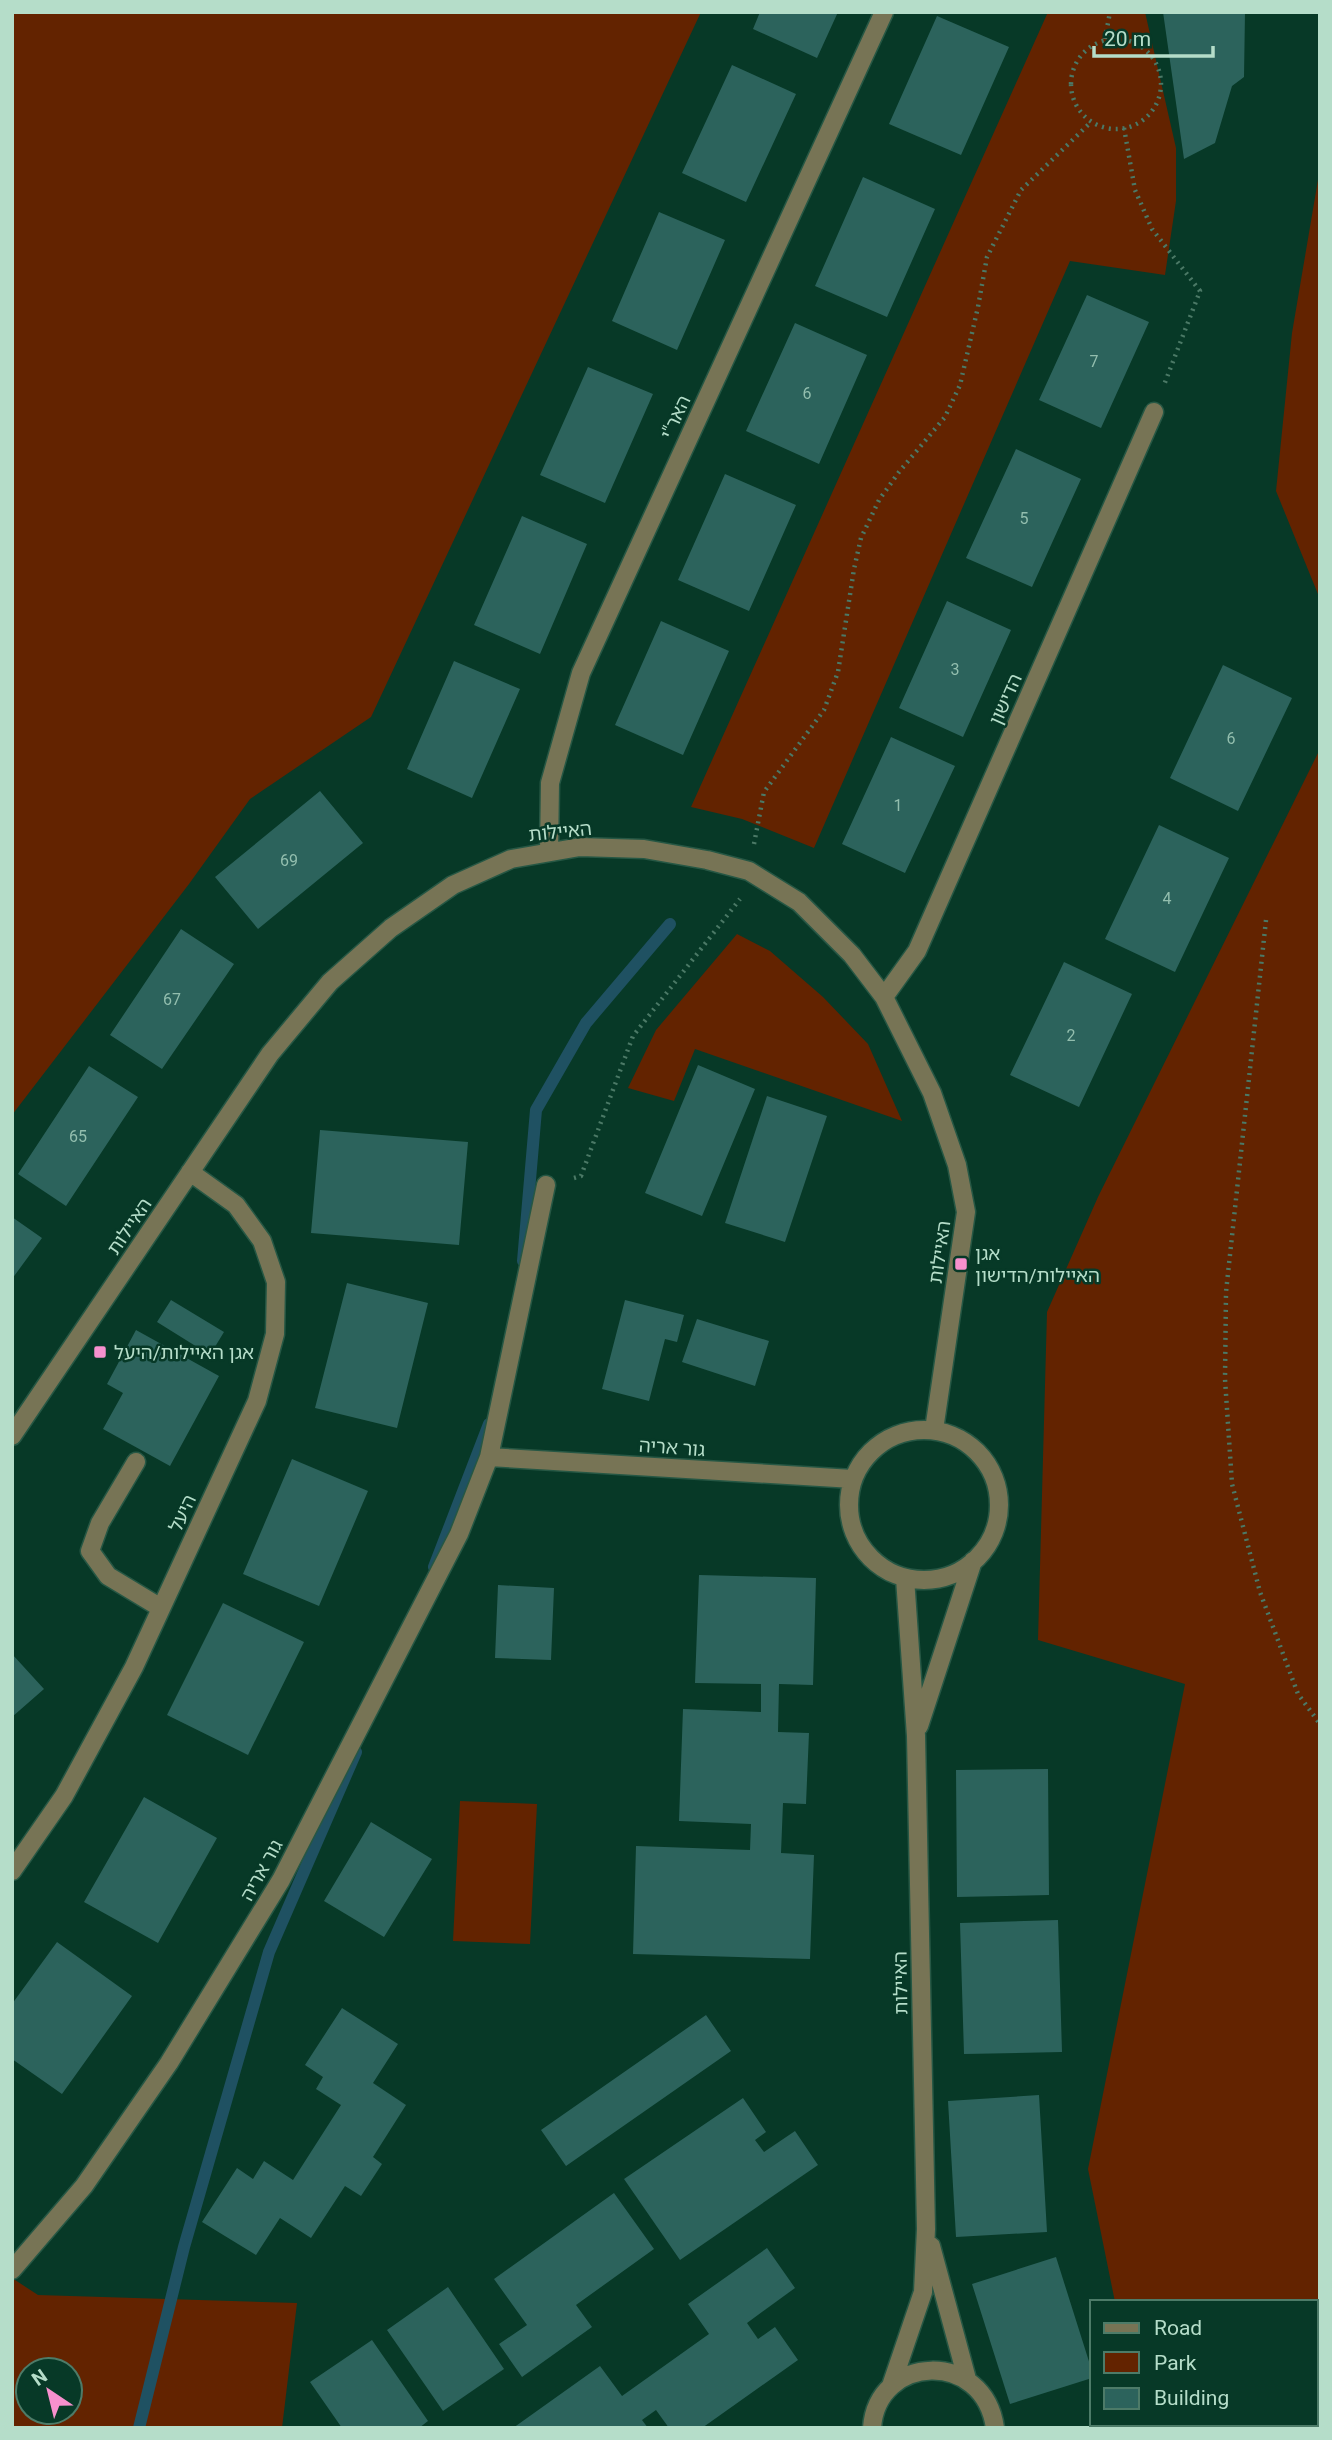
<svg xmlns="http://www.w3.org/2000/svg" width="1332" height="2440" font-family="Roboto,'Noto Sans Hebrew',sans-serif">
<rect width="100%" height="100%" fill="#073927"/>
<path fill="#632300" fill-rule="evenodd" d="M12,12H701L371,717L250,799L189,884L12,1115Z
M1048,12H1145L1176,148V201L1165,275L1070,261L814,848L742,819L691,807Z
M1320,168V599L1276,491L1292,333Z
M1320,749V2428H1189L1186,2424H1316V2302H1115L1088,2169L1185,1684L1038,1640L1047,1312L1098,1197Z
M737,934L770,951L823,997L868,1044L902,1121L695,1049L674,1101L628,1088L656,1030Z
M460,1801L537,1804L530,1944L453,1941Z
M12,2278L38,2295L297,2303L282,2428H12ZM28,2370H70V2412H28Z"/>
<g fill="none" stroke-linecap="round" stroke-linejoin="round">
<path stroke="#1f5162" stroke-width="12" d="M523,1261L536,1110L586,1023L670,924
M434,1567L489,1424
M139,2428L184,2247L269,1952L356,1752"/>
</g>
<path fill="#2c635c" d="M760,12H838L817,58L753,29Z
M1163,12H1245L1244,77L1232,86L1215,143L1184,159Z
M937,16L1009,47L961,155L889,124Z
M732,65L796,94L746,202L682,173Z
M863,177L935,209L887,317L815,286Z
M659,212L725,240L677,350L612,321Z
M1087,295L1149,322L1101,428L1039,400Z
M795,323L867,355L819,464L746,431Z
M588,367L653,394L605,503L540,475Z
M1016,449L1081,479L1032,587L966,558Z
M725,474L796,505L749,611L678,580Z
M522,516L587,544L540,654L474,625Z
M947,601L1011,630L963,737L899,708Z
M661,621L729,651L683,755L615,725Z
M454,661L520,689L472,798L407,769Z
M1223,665L1292,698L1238,811L1170,778Z
M891,737L955,766L905,873L842,844Z
M320,791L363,843L258,929L215,877Z
M1159,825L1229,858L1175,972L1105,939Z
M181,929L234,964L162,1069L110,1035Z
M1064,962L1132,994L1079,1107L1010,1075Z
M698,1065L755,1089L702,1216L645,1193Z
M89,1066L138,1097L66,1206L18,1174Z
M767,1096L827,1116L785,1242L725,1223Z
M320,1130L468,1142L459,1245L311,1233Z
M12,1217L42,1238L12,1279Z
M347,1283L428,1303L397,1428L315,1408Z
M171,1300L224,1332L210,1355L157,1322Z
M625,1300L684,1315L677,1342L665,1339L649,1401L602,1389Z
M697,1319L769,1341L755,1386L682,1362Z
M136,1330L219,1376L170,1466L103,1429L123,1393L107,1384Z
M292,1459L368,1491L319,1606L243,1574Z
M699,1575L816,1578L813,1685L779,1684L778,1732L809,1733L806,1804L783,1803L781,1853L814,1855L810,1959L633,1954L636,1846L750,1850L751,1824L679,1821L683,1709L761,1712V1684L695,1683Z
M498,1585L554,1588L551,1660L495,1658Z
M223,1603L304,1642L248,1755L167,1715Z
M12,1654L44,1689L12,1717Z
M1048,1769L1049,1895L957,1897L956,1770Z
M144,1797L217,1838L158,1943L84,1902Z
M371,1822L432,1859L384,1937L324,1901Z
M1058,1920L1062,2052L964,2054L960,1923Z
M57,1942L132,1996L62,2094L12,2059V2004Z
M342,2008L398,2044L373,2083L406,2105L373,2157L382,2164L361,2196L345,2186L311,2238L280,2218L256,2255L202,2222L237,2168L253,2179L264,2161L293,2180L341,2105L316,2089L323,2077L305,2065Z
M706,2015L731,2051L566,2166L541,2130Z
M1039,2095L1047,2232L956,2237L948,2101Z
M743,2098L766,2132L755,2140L764,2152L795,2131L818,2165L680,2260L624,2179Z
M614,2193L654,2249L576,2305L592,2327L522,2377L499,2344L527,2325L494,2279Z
M767,2248L795,2288L747,2323L758,2339L775,2327L798,2360L702,2428H669L656,2410L642,2420L648,2428H513L600,2366L622,2396L709,2334L688,2304Z
M1056,2257L1092,2371V2378L1010,2404L972,2284Z
M448,2287L504,2369L443,2411L387,2330Z
M372,2340L428,2421L419,2428H342L310,2382Z"/>
<g fill="none" stroke-linecap="round" stroke-linejoin="round">
<defs>
<path id="minor" d="M549,852L550,783L581,673L884,12
M884,997L917,951L1154,412
M849 1505a75 75 0 1 1 150 0a75 75 0 1 1-150 0Z
M12,1436L270,1054L330,982L391,928L453,885L511,859L580,847L644,849L707,860L749,871L799,902L852,955L884,997L932,1093L957,1165L966,1212L934,1430
M489,1457L853,1479
M136,1462L100,1523L90,1551L108,1576L161,1608
M919,1726L973,1561
M12,1871L64,1796L134,1667L257,1401L275,1334L276,1282L262,1241L236,1205L190,1172
M931,2246L967,2379
M12,2270L84,2186L169,2063L281,1880L459,1534L489,1457L546,1185
M891,2386L923,2292L926,2229L916,1736L905,1578
M872,2428C877,2354 984,2349 995,2428"/>
</defs>
<use href="#minor" stroke="#265744" stroke-width="21"/>
<path stroke="#4b7966" stroke-width="4.5" stroke-dasharray="2 5" stroke-linecap="butt" d="M1071 84a45 45 0 1 1 90 0a45 45 0 1 1-90 0Z
M1105,39L1110,12
M1124,128L1135,190L1152,229L1200,291L1164,385
M754,844L764,792L824,710L838,672L854,569L861,538L879,500L899,472L945,417L960,385L978,307L987,257L1021,190L1091,122
M1266,920L1226,1292L1225,1379L1232,1484L1260,1592L1298,1694L1320,1724
M574,1178L581,1176L633,1036L740,899"/>
<use href="#minor" stroke="#777455" stroke-width="18"/>
</g>
<g fill="#f790ce" stroke="#073927" stroke-width="2.5">
<rect x="954" y="1257" width="14" height="14" rx="3.5"/>
<rect x="93" y="1345" width="14" height="14" rx="3.5"/>
</g>
<g text-anchor="middle" stroke-width="5" stroke-linejoin="round" paint-order="stroke">
<g font-size="16" fill="#93beae">
<text x="1094" y="367">7</text>
<text x="807" y="399">6</text>
<text x="1024" y="524">5</text>
<text x="955" y="675">3</text>
<text x="1231" y="744">6</text>
<text x="898" y="811">1</text>
<text x="289" y="866">69</text>
<text x="1167" y="904">4</text>
<text x="172" y="1005">67</text>
<text x="1071" y="1041">2</text>
<text x="78" y="1142">65</text>
</g>
<g font-size="19" fill="#b5ddc9" stroke="#073927">
<text transform="translate(675 417) rotate(-65)" y="7">האר"י</text>
<text transform="translate(1005 699) rotate(-66)" y="7">הדישון</text>
<text transform="translate(560 831) rotate(-6)" y="7">האיילות</text>
<text transform="translate(129 1226) rotate(-56)" y="7">האיילות</text>
<text transform="translate(939 1252) rotate(-82)" y="7">האיילות</text>
<text transform="translate(672 1447) rotate(4)" y="7">גור אריה</text>
<text transform="translate(182 1513) rotate(-65)" y="7">היעל</text>
<text transform="translate(261 1870) rotate(-61)" y="7">גור אריה</text>
<text transform="translate(900 1983) rotate(-91)" y="7">האיילות</text>
</g>
<g font-size="19" fill="#b5ddc9" stroke="#073927" text-anchor="start">
<text x="975" y="1260">אגן<tspan x="975" dy="22">האיילות/הדישון</tspan></text>
<text x="114" y="1359">אגן האיילות/היעל</text>
</g>
</g>
<rect width="1332" height="2440" fill="none" stroke="#b5ddc9" stroke-width="28"/>
<rect x="1090" y="2300" width="228" height="126" fill="#073927" stroke="#4d7b68" stroke-width="2"/>
<rect x="1104" y="2323" width="35" height="10" fill="#777455" stroke="#4d7b68" stroke-width="2"/>
<text x="1154" y="2335" font-size="21" fill="#b5ddc9">Road</text>
<rect x="1104" y="2352" width="35" height="21" fill="#632300" stroke="#4d7b68" stroke-width="2"/>
<text x="1154" y="2370" font-size="21" fill="#b5ddc9">Park</text>
<rect x="1104" y="2388" width="35" height="21" fill="#2c635c" stroke="#4d7b68" stroke-width="2"/>
<text x="1154" y="2405" font-size="21" fill="#b5ddc9">Building</text>
<g transform="translate(49 2391) rotate(325)"><circle r="33" fill="#073927" stroke="#4d7b68" stroke-width="2"/>
<path d="M0-5L12 26L0 18L-12 26Z" fill="#f790ce"/>
<text y="-10" font-size="19" font-weight="bold" text-anchor="middle" fill="#b5ddc9">N</text>
</g>
<path d="M1094 46v10h119v-10" fill="none" stroke="#b5ddc9" stroke-width="3.5"/>
<text x="1104" y="46" font-size="21" fill="#b5ddc9" stroke="#073927" stroke-width="5" paint-order="stroke">20 m</text>
</svg>
